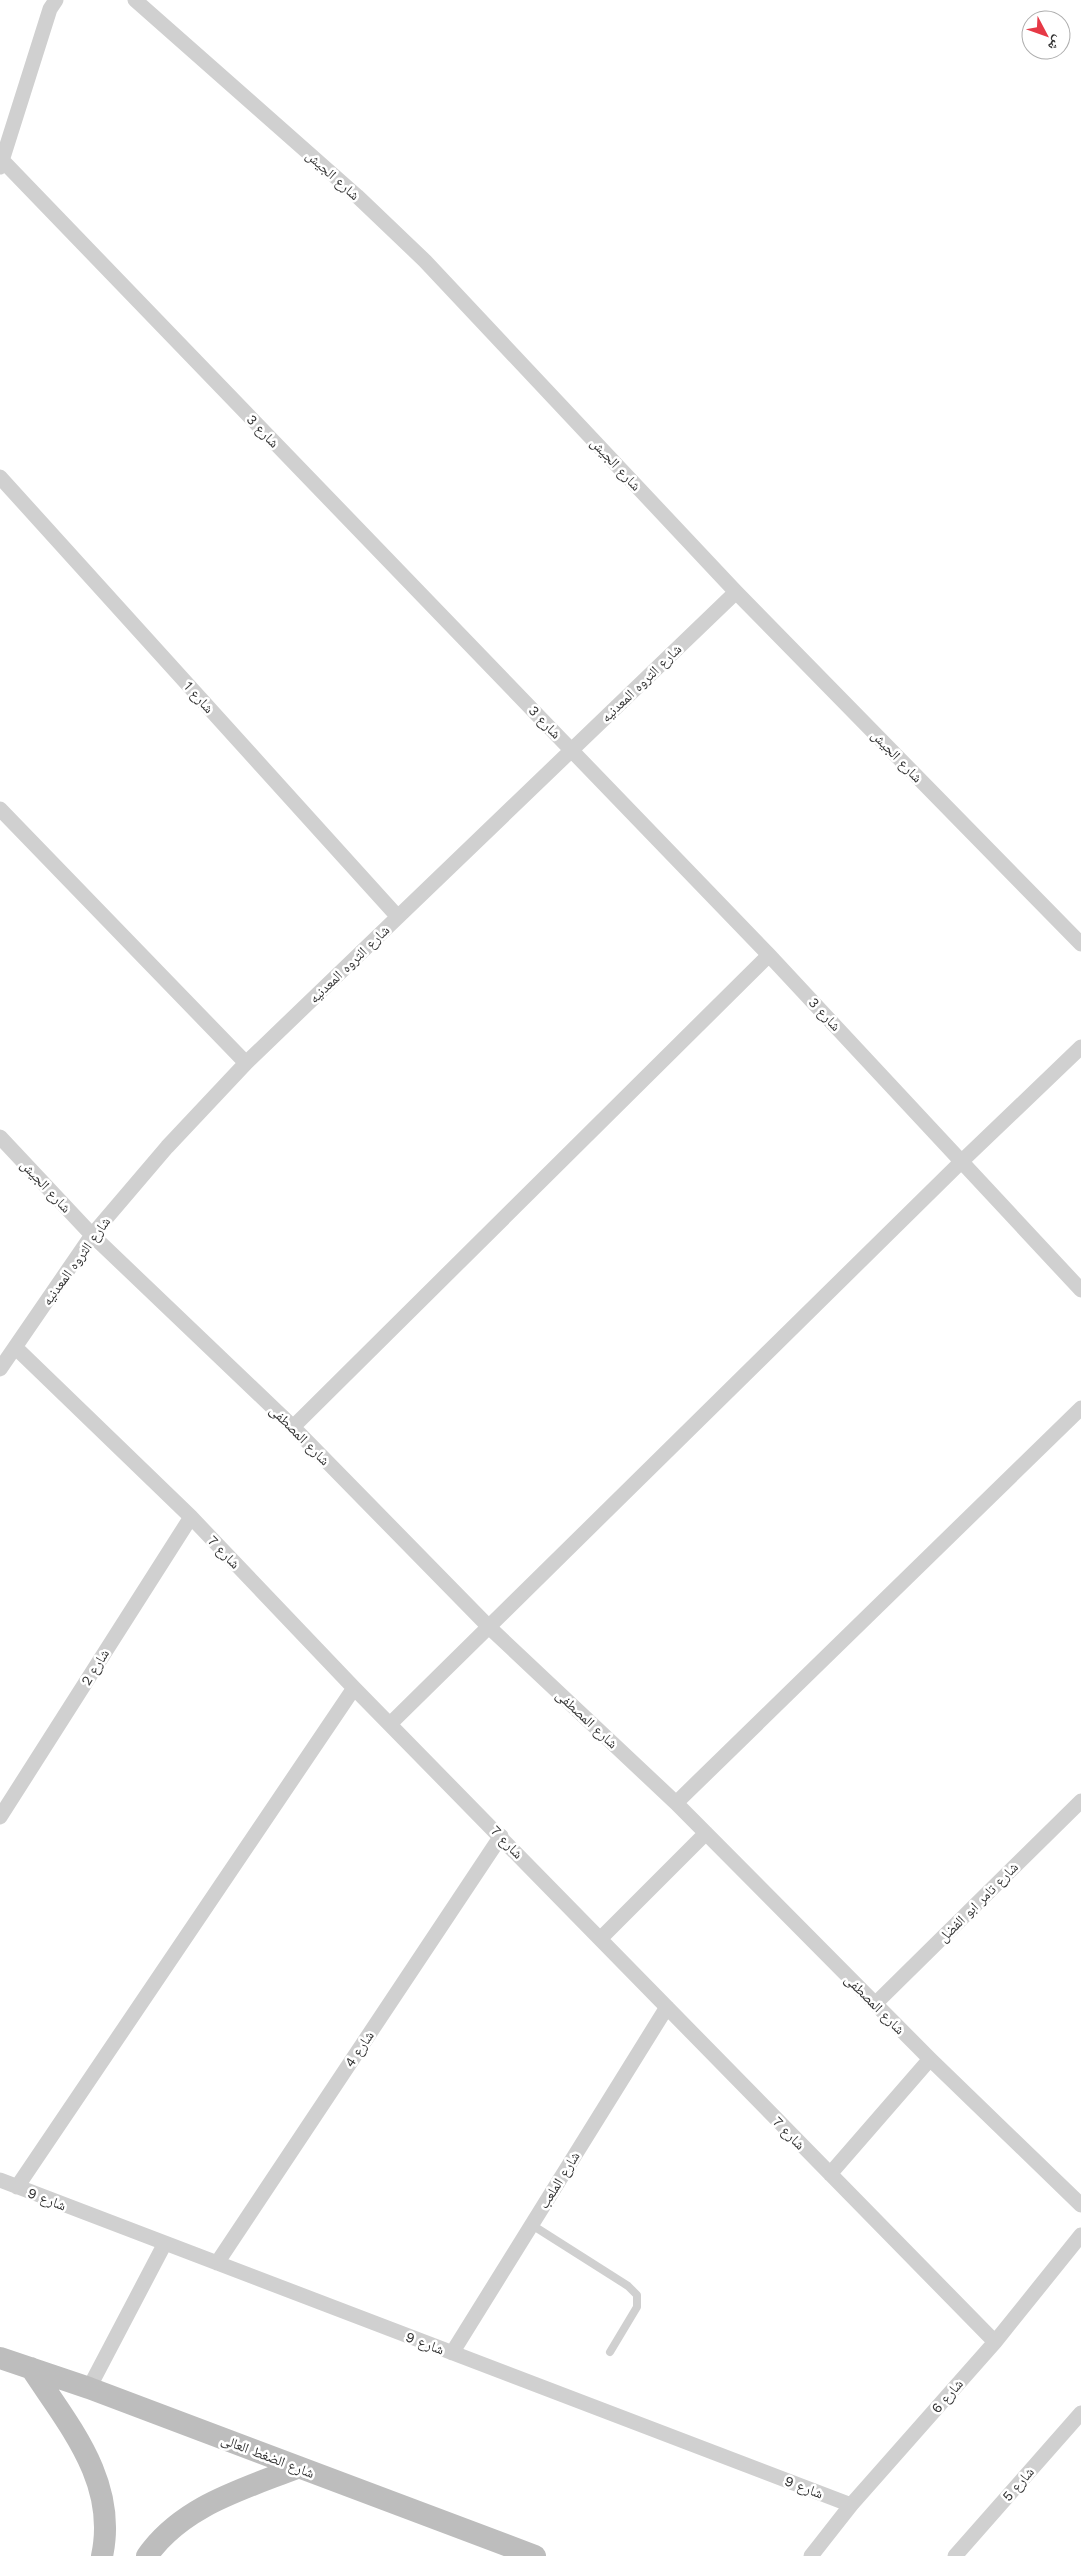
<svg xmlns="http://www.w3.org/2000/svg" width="1081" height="2556" font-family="'Work Sans','Noto Naskh Arabic',sans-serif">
<rect width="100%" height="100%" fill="#fff"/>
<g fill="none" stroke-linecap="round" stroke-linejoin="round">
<path stroke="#d0d0d0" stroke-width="8" d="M532,2225L628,2286L637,2295V2307L610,2352"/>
<path stroke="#d0d0d0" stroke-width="15" d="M135,0L357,196L425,261L736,592L1081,944
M2,160L769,955L1081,1290
M0,167L50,9L56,0
M0,477L398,917
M0,809L246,1063
M0,1137L92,1235L293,1427L490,1628L676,1803L930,2059L1081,2205
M15,1347L191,1517L354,1688L995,2342
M0,1369L92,1235L167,1147L246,1063L736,592
M293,1427L769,955
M390,1724L962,1161L1081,1047
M676,1803L1081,1408
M0,1817L191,1517
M601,1938L706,1833
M875,2004L1081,1801
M830,2174L930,2059
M0,2180L851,2505
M17,2187L354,1688
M217,2263L501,1836
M452,2353L667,2007
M89,2388L164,2245
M811,2556L851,2505L995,2342L1081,2235
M955,2556L1081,2413"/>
<path stroke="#bdbdbd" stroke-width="22" d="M0,2358L89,2388L535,2556
M31,2368C69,2426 118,2482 102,2556
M147,2556C183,2505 244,2489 299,2467"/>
</g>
<g text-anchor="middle" stroke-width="5" stroke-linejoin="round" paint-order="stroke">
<g font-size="14" fill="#333" stroke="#fff">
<text transform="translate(333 175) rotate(42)" y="5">شارع الجيش</text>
<text transform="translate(263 431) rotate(46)" y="5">شارع 3</text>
<text transform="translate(616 464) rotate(47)" y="5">شارع الجيش</text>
<text transform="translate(641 683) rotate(-44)" y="5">شارع الثروه المعدنيه</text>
<text transform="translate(199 697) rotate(48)" y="5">شارع 1</text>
<text transform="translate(545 722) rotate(46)" y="5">شارع 3</text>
<text transform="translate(897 756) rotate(46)" y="5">شارع الجيش</text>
<text transform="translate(349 964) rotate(-44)" y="5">شارع الثروه المعدنيه</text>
<text transform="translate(825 1014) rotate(47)" y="5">شارع 3</text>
<text transform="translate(46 1186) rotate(47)" y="5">شارع الجيش</text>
<text transform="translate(76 1261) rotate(-54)" y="5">شارع الثروه المعدنيه</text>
<text transform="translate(300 1435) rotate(45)" y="5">شارع المصطفى</text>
<text transform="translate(224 1552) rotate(46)" y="5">شارع 7</text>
<text transform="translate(95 1667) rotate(-58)" y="5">شارع 2</text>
<text transform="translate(587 1719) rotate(43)" y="5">شارع المصطفى</text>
<text transform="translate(507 1842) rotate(46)" y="5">شارع 7</text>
<text transform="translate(978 1902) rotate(-45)" y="5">شارع تامر ابو الفضل</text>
<text transform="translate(875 2004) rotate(45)" y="5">شارع المصطفى</text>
<text transform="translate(359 2049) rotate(-56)" y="5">شارع 4</text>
<text transform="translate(789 2133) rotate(46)" y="5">شارع 7</text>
<text transform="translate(559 2180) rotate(-58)" y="5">شارع الملعب</text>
<text transform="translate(47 2199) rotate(21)" y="5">شارع 9</text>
<text transform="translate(425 2343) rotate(21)" y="5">شارع 9</text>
<text transform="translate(947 2396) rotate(-49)" y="5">شارع 6</text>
<text transform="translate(268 2456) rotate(21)" y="5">شارع الضغط العالى</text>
<text transform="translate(1018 2484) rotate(-49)" y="5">شارع 5</text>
<text transform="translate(804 2487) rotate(21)" y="5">شارع 9</text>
</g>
</g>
<g transform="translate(1046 35) rotate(131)"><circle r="24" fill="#ffffff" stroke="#adadad"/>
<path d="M0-4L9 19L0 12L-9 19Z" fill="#e63946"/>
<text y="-8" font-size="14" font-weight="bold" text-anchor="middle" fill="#333333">ش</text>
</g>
</svg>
